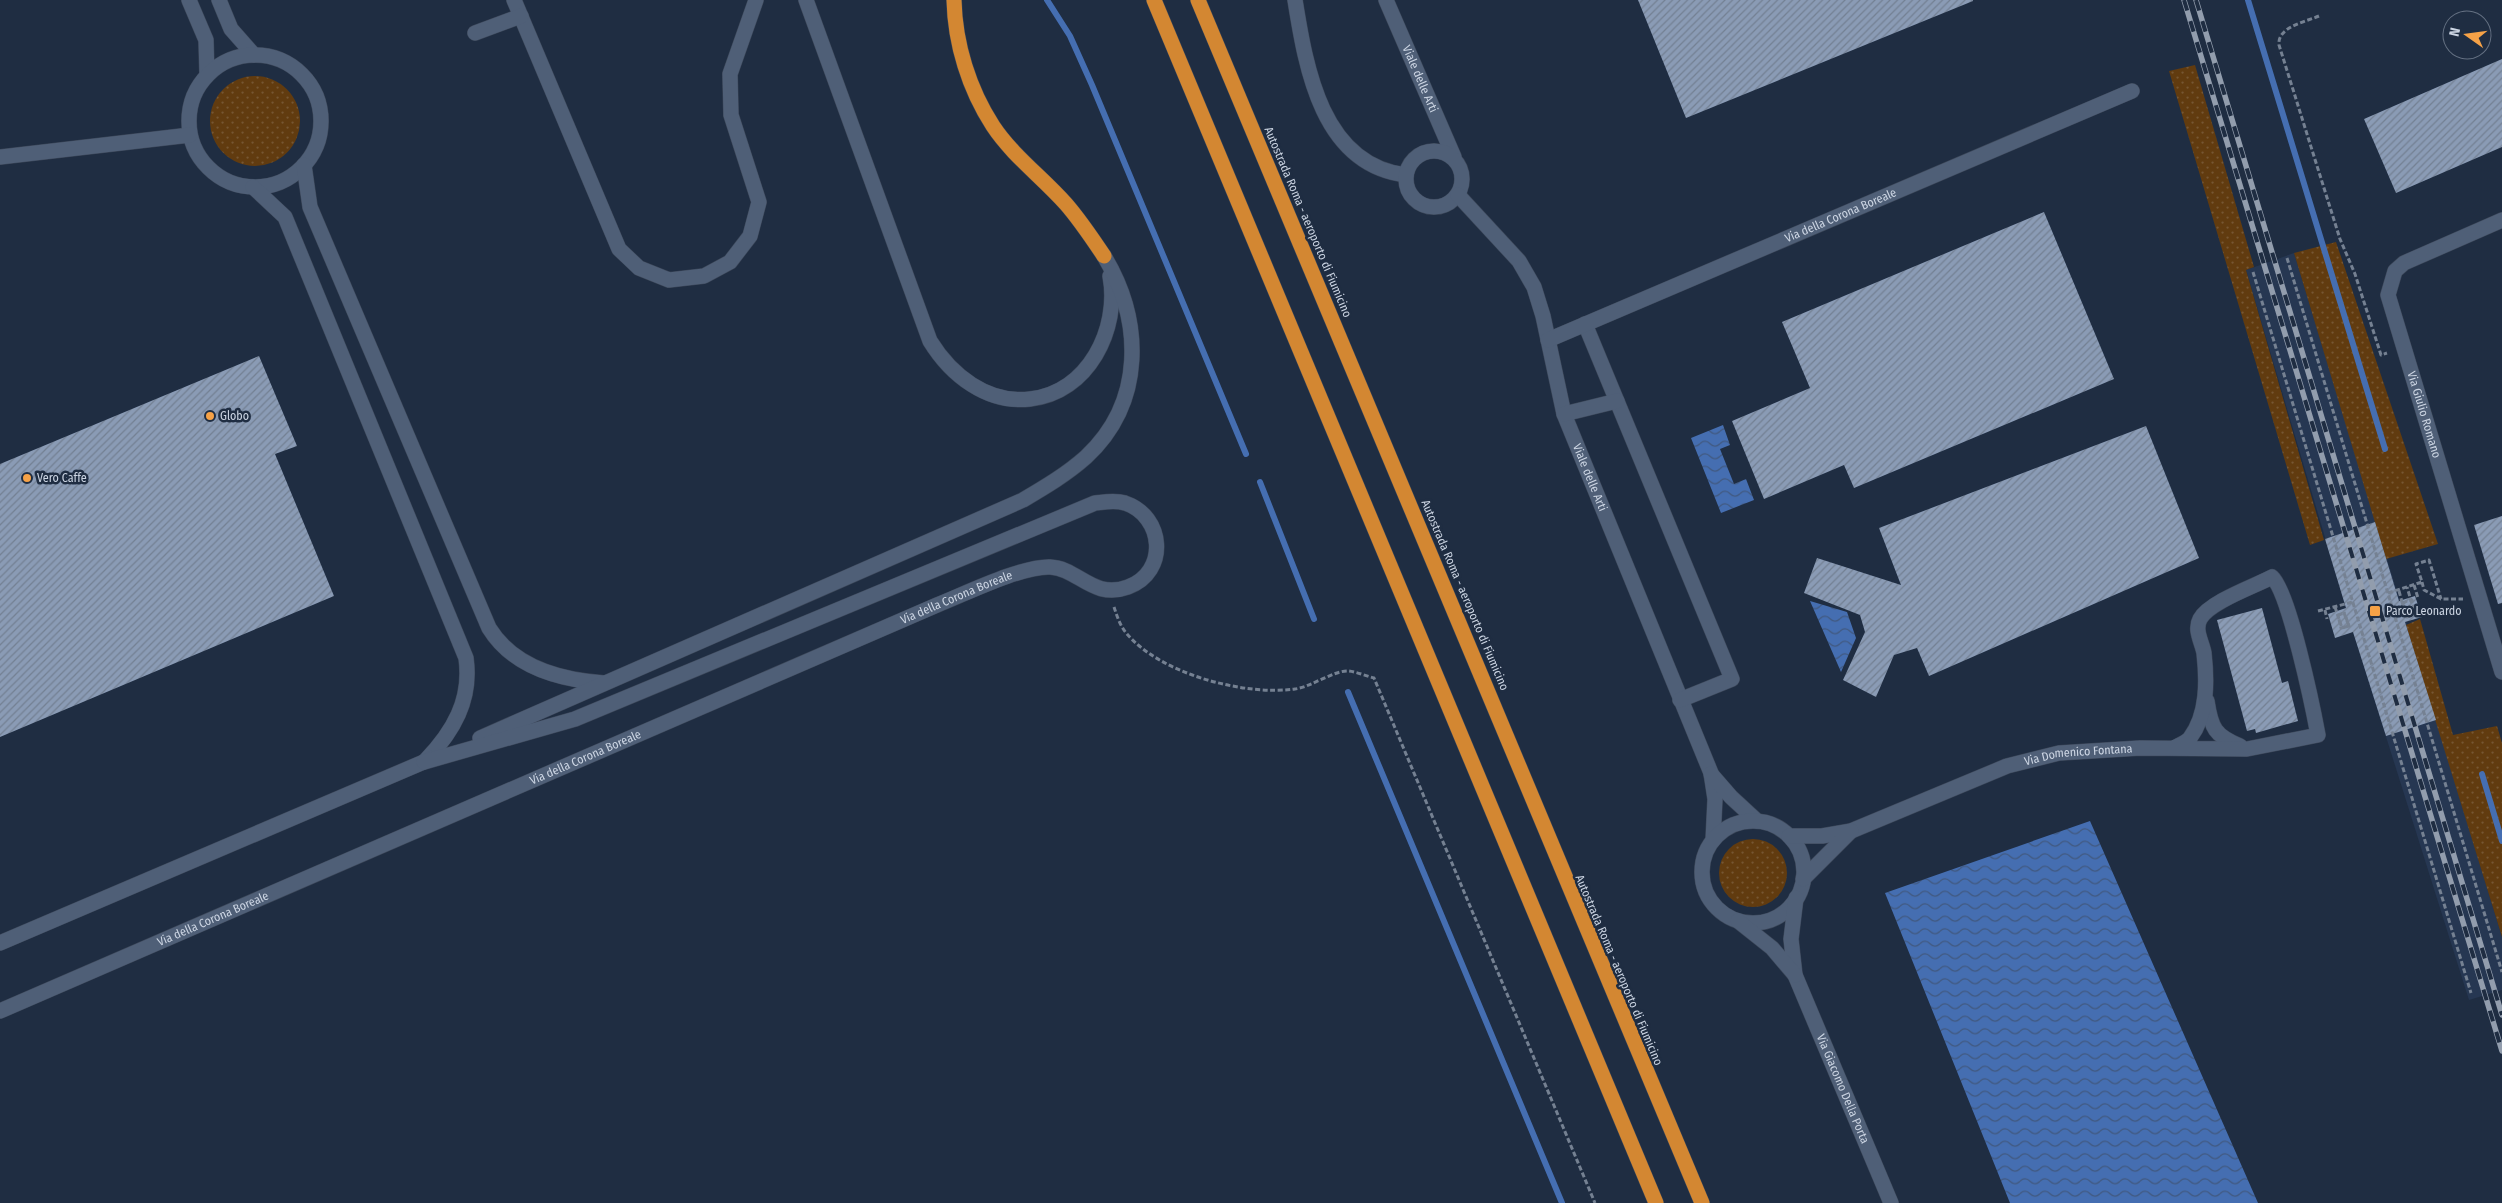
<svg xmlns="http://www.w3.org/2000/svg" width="2502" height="1203" font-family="'Fira Sans Condensed',sans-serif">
<defs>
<pattern id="grass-dots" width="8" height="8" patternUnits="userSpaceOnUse" patternTransform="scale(1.25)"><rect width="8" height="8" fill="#613b0f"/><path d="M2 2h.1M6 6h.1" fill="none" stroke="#765632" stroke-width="1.8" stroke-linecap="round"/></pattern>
<pattern id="water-waves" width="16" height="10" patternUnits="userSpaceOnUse" patternTransform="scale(1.25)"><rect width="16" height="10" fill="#456eb1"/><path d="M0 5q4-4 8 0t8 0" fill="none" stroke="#415980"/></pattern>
<pattern id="building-hatch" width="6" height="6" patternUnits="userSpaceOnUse" patternTransform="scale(1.25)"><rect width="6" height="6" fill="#8a9bb5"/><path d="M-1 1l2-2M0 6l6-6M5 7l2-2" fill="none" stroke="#738093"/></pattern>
</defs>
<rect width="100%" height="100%" fill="#1f2d42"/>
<path fill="#263752" d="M2294,253L2502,937V990L2469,1000L2353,632L2246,270Z"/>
<path fill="url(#grass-dots)" d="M2195,65L2254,267L2246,270L2324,540L2310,545L2169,71Z
M210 121a45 45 0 1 1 90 0a45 45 0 1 1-90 0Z
M2336,242L2438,544L2386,559L2294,253Z
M2420,619L2453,735L2497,726L2502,743V937L2406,625Z
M1719 873a34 34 0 1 1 68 0a34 34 0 1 1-68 0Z"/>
<path fill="url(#water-waves)" d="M1723,425L1730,445L1720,449L1734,484L1746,479L1754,500L1721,513L1691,438Z
M1810,601L1847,612L1856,638L1841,672Z
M2090,821L2258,1203H2010L1885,893Z"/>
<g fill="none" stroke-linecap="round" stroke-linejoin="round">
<path stroke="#456eb1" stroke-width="6" d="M1047,0L1070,36L1092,85L1246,454
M2248,0L2385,449
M1260,482L1314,619
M1348,692L1562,1203
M2482,774L2502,841"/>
</g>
<path fill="url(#building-hatch)" d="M1638,0H1973V1L1686,118Z
M2502,59V147L2396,193L2364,119Z
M2044,212L2114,379L1854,488L1844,465L1764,499L1732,421L1810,388L1782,322Z
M259,356L297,446L275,454L334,596L0,737V464Z
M2146,426L2199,558L1929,676L1917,648L1894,655L1876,697L1843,680L1865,632L1860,615L1804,593L1817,558L1901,585L1879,528Z
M2502,516V603L2498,604L2474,525Z
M2375,522L2399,601L2415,596L2422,617L2405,622L2436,720L2386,736L2353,632L2335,638L2328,614L2346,608L2325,539Z
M2262,608L2282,683L2288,681L2298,721L2256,733L2255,729L2247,731L2217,620Z"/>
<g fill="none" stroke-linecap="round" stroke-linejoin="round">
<defs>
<g id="minor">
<path d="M189,0L206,40L207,75"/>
<path d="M219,0L231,29L254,55"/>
<path d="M514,0L619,249L639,268L669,280L704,276L730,262L750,236L759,202L731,115L730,74L756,0"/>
<path d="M806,0L930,341C951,375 987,404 1030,399C1088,393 1120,329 1110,276"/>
<path d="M1295,0C1306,69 1322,165 1406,175"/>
<path id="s1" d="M1386,0L1454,157"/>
<path d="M475,33L521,16"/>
<circle cx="255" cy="121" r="66"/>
<circle cx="1434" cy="179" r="28"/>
<path d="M0,157L190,135"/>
<path d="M304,165L310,207L489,628C513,667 560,680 604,683"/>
<path d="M253,187L285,217L466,658C472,700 453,732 425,761"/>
<path id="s2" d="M1458,195L1519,261L1534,287L1543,316L1564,414L1711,773L1715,799L1713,840"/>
<path id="s3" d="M2502,220L2404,263L2395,271L2388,295L2502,672"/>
<path d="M1585,324L1732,679L1680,700"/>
<path id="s4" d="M1548,340L2132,91"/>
<path d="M1564,414L1617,401"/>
<path d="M2207,701C2211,728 2215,736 2240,746"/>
<path d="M480,738L1023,500C1045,487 1067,474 1086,457C1145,402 1143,321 1104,256"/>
<path d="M1711,774L1731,797L1757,821"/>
<circle cx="1753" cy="872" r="51"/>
<path id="s5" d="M1789,836H1822L1851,831L2007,766L2059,753L2140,748L2247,749L2318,735C2313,708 2289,592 2272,577C2255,586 2209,602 2200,619C2194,630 2202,642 2204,653C2207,680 2208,714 2190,738C2187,742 2179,745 2174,748"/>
<path d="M1803,879L1851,831"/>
<path id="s6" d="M1796,898L1791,939L1795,975L1891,1203"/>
<path d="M1738,921L1772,948L1795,975"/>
<path d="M0,943L433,758"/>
<path id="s7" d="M0,1011L937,605C965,594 1021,566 1050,567C1078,568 1093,600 1128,587C1169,572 1164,516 1125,503C1115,500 1105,502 1095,503L575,719L424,762"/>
</g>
<path id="highway" d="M954,0C955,44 969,89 993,126C1013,156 1042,177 1066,204C1080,220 1092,238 1104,256
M1154,0L1656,1203
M1198,0L1702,1203"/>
</defs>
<use href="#minor" stroke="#3c4759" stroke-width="16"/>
<use href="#highway" stroke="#3c4759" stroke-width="16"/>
<path stroke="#758192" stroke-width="3" stroke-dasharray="5 2.5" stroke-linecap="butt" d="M2319,16C2305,22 2277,27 2279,45L2340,239L2355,274L2381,355L2387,353
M2287,258L2502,972
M2253,272L2471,993
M2422,582L2424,590L2441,599H2463
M2414,585L2418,598
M2399,591L2402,602
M2388,593L2422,582L2416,564L2429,560L2441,599
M2407,601L2403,603L2407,616L2415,614L2407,587
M1114,607C1117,616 1120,626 1127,634C1161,674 1244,696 1295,689C1311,687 1334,670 1349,671C1357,672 1366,676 1374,678L1595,1203
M2335,607L2342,628L2349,626L2344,613L2341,614
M2325,610L2327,619
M2318,611L2353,602"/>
<use href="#minor" stroke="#4f5f77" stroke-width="15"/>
<use href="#highway" stroke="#d38732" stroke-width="15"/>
<defs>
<path id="rail" d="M2184,0L2502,1051
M2196,0L2502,1015"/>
</defs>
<use href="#rail" stroke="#929dad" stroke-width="5.5"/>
<use href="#rail" stroke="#1f2d42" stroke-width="4" stroke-dasharray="11" stroke-linecap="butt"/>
<path stroke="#758192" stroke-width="3" stroke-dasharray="5 2.5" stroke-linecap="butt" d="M2402,602L2407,617L2416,614L2412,600L2407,601
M2341,614L2338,615L2341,628L2349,626L2344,612"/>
</g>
<g fill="#f6a247" stroke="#1f2d42" stroke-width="2">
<circle cx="210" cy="416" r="5"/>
<circle cx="27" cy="478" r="5"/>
<rect x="2369" y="605" width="12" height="12" rx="2.5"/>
</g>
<g text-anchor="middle" stroke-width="5" stroke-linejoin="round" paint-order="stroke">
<g font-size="12" fill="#ccd5e3" stroke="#1f2d42">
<text dy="4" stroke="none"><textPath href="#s1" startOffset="86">Viale delle Arti</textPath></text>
<text dy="4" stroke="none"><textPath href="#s4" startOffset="318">Via della Corona Boreale</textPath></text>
<text transform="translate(1308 222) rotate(67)" y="4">Autostrada Roma - aeroporto di Fiumicino</text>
<text dy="4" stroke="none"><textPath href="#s3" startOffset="269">Via Giulio Romano</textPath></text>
<text dy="4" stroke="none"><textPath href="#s2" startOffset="319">Viale delle Arti</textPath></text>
<text transform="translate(1465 595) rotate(67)" y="4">Autostrada Roma - aeroporto di Fiumicino</text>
<text dy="4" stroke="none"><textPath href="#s7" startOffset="1042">Via della Corona Boreale</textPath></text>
<text dy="4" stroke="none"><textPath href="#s5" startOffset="304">Via Domenico Fontana</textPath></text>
<text dy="4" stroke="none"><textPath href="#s7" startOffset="638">Via della Corona Boreale</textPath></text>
<text dy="4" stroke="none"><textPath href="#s7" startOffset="232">Via della Corona Boreale</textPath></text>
<text transform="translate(1619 970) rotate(67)" y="4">Autostrada Roma - aeroporto di Fiumicino</text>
<text dy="4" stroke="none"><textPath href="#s6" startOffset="201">Via Giacomo Della Porta</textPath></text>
</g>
<g font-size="12" fill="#ccd5e3" stroke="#1f2d42" text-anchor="start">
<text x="220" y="420">Globo</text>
<text x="37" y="482">Vero Caffe</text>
<text x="2386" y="615">Parco Leonardo</text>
</g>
</g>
<g transform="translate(2467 35) rotate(284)"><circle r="24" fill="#1f2d42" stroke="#647082"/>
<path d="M0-4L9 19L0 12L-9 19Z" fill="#f6a247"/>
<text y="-8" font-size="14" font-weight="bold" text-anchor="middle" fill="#ccd5e3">N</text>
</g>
</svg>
